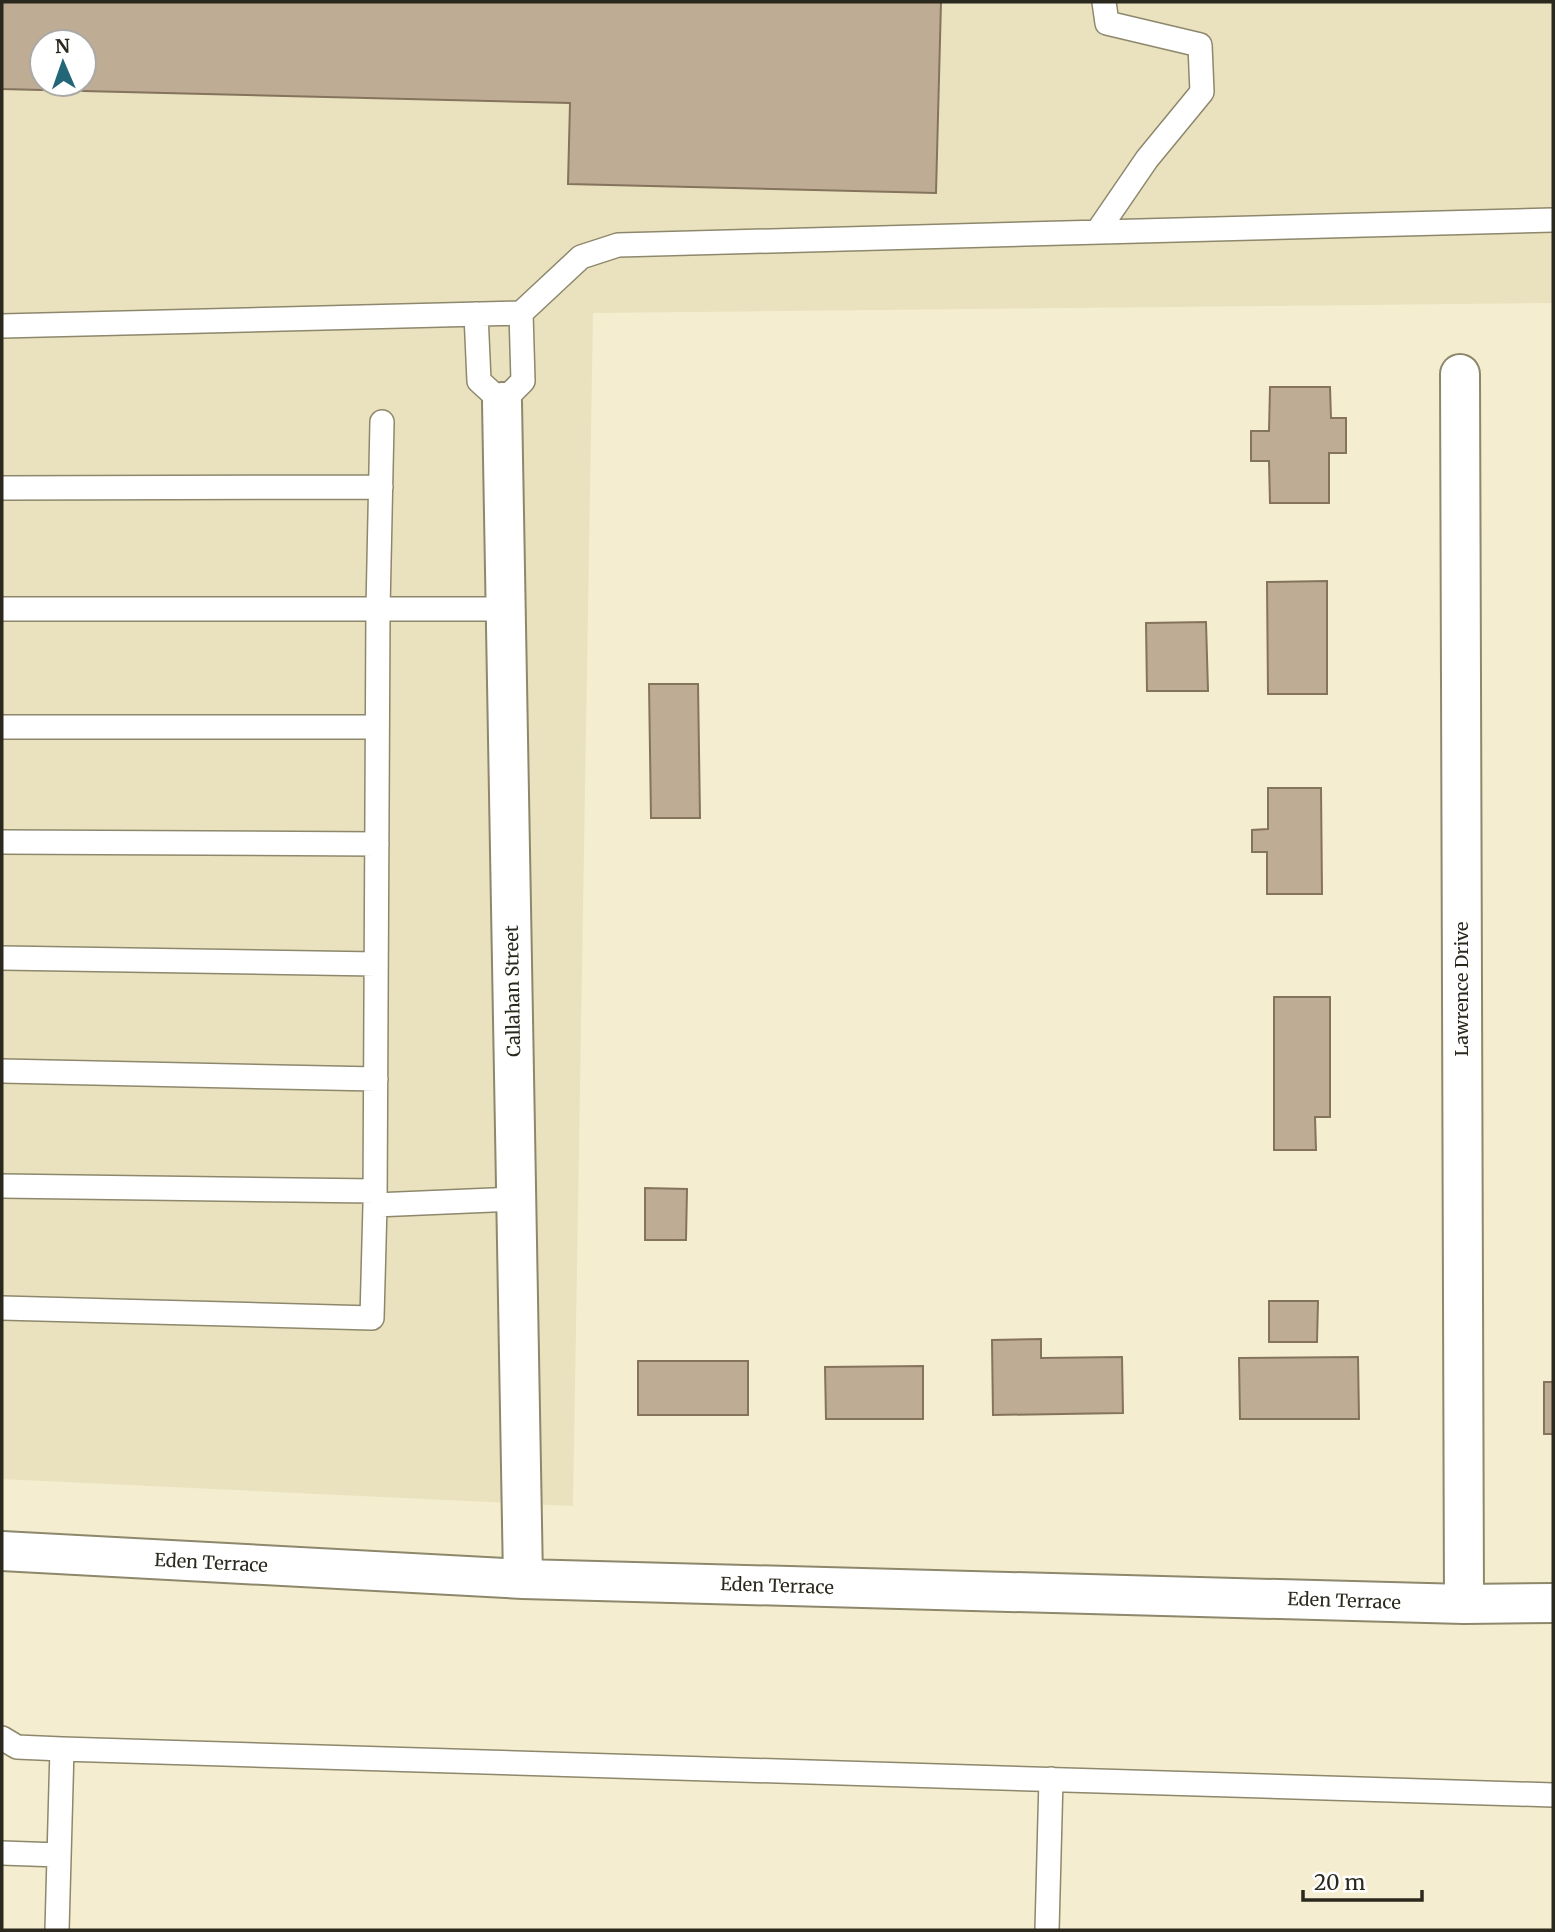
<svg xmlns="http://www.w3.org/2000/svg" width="1555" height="1932" font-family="Merriweather,serif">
<rect width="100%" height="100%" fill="#f4edd0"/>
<path fill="#eae2be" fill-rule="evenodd" d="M2,2H1553V303L593,313L573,1506L2,1479ZM42,42H84V84H42Z"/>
<path fill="#bfac94" stroke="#84735d" stroke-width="2" fill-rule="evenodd" d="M2,2H941L936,193L568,184L570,103L2,89ZM42,42H84V84H42Z
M1270,387H1330L1331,418H1346V453H1329V503H1270L1269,461H1251V431H1269Z
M1327,581V694H1268L1267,582Z
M1206,622L1208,691H1147L1146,623Z
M649,684H698L700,818H651Z
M1268,788H1321L1322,894H1267V852H1252V830L1268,829Z
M1274,997H1330V1117H1315L1316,1150H1274Z
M645,1188L687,1189L686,1240H645Z
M1269,1301H1318L1317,1342H1269Z
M1041,1339V1358L1122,1357L1123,1413L993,1415L992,1340Z
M1358,1357L1359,1419H1240L1239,1358Z
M638,1361H748V1415H638Z
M923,1366V1419H826L825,1367Z
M1544,1382H1553V1434H1544Z"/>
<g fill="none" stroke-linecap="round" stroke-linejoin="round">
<defs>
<path id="service" d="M1097,232L1147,159L1202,92L1200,45L1107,23L1104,2
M476,314L479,381L502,402L523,381L521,313
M2,326L521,313L581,257L618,245L1553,220
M382,422L378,609L375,1205L517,1199
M2,488L381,487
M2,609H506
M2,727H377
M2,842L377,844
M2,958L376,964
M2,1071L376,1079
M2,1186L375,1191
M2,1308L372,1318L375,1205
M2,1738L17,1747L62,1749L1553,1795
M2,1853L59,1855
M57,1930L62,1749
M1047,1930L1051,1779"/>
<path id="minor" d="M1460,374L1464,1604
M502,402L523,1579
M2,1551L523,1579L1464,1604L1553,1603"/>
</defs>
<use href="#service" stroke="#8d876c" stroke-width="26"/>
<use href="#minor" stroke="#8d876c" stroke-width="42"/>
<use href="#service" stroke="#fff" stroke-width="23"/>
<use href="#minor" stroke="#fff" stroke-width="38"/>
</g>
<g text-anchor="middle" stroke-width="5" stroke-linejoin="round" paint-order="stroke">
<g font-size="18" fill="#2b291e" stroke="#fff">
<text transform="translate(1462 989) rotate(-90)" y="6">Lawrence Drive</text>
<text transform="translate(513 991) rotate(-91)" y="6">Callahan Street</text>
<text transform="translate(211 1563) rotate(3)" y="6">Eden Terrace</text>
<text transform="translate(777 1586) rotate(2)" y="6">Eden Terrace</text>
<text transform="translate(1344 1601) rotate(2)" y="6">Eden Terrace</text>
</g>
</g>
<rect width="1555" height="1932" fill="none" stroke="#2b291e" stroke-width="7"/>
<g transform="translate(63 63) rotate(358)"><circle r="33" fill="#ffffff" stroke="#aaa9a5" stroke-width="2"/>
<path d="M0-5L12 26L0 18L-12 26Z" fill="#226678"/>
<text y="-10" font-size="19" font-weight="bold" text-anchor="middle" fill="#2b291e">N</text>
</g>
<path d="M1303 1890v10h119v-10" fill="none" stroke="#2b291e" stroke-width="3.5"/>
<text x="1314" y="1890" font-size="21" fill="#2b291e" stroke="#ffffff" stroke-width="5" paint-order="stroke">20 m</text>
</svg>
